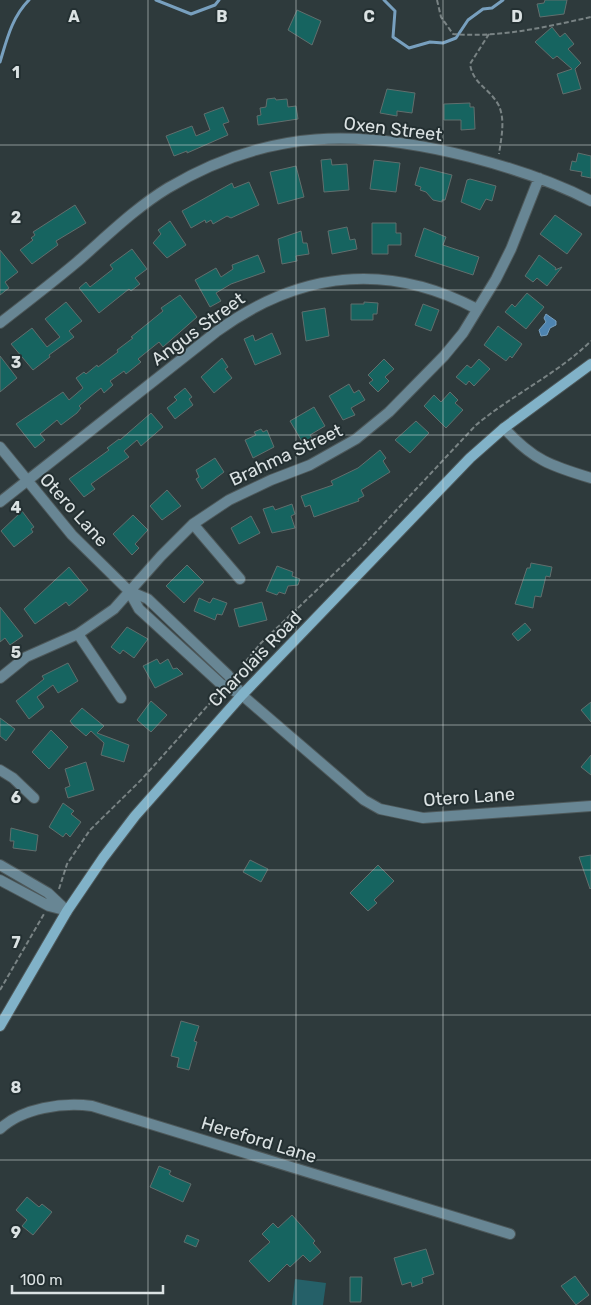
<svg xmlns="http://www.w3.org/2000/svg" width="591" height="1305" font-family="Rubik,sans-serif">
<rect width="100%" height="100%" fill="#2e3a3c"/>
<path fill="#256068" d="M295,1279L326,1283L323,1305H292Z"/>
<path fill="#4e84b0" stroke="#78a0bf" d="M546,314L556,321V325L550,328L547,335L541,336L539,330L546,322L544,318Z"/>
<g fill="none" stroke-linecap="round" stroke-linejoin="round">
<path stroke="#78a0bf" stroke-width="3" d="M156,0L191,14L215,5L219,0
M384,0L395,11L393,37L409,48L430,42L443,43L456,38L468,20L483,9L492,8L503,0
M0,62C7,39 12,17 29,0"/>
</g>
<path fill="#166460" stroke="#616e6d" d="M545,0H567L564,14L540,17L537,4L544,3Z
M297,10L321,21L312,45L288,30Z
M552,27L560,37L565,33L574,44L568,49L581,63L575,69L581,89L563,94L557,74L572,69L557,56L553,59L535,42Z
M387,89L415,93L412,113L397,111V116L380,113Z
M275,98L276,100L287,99L288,107L296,106L298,119L258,125L257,116L261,115L260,108L266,107L267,99Z
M470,103V107H474L475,129L461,130V120H444V104Z
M223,107L229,122L223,124L228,135L187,153V151L174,156L166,136L192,126L196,136L210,130L204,114Z
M578,153L591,156V178L581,176L582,172L570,170L572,161L576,162Z
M331,159L332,165L347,164L349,190L324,192L321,160Z
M374,160L400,163L396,192L370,189Z
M296,166L304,197L278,204L270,172Z
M420,167L452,175L445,200H442V202L433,200L426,192L420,190L421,187L415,185Z
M470,179L496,186L492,201L486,199L480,210L461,202L467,180Z
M249,182L259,205L231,218L227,216L213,224L211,220L206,223L205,220L191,228L182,211L232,183L234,188Z
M75,205L86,223L56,241L58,245L32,264L20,250L33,240L31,238L35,235L33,232Z
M555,215L582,234L567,254L540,234Z
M170,221L186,245L167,258L153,243L161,234L158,230Z
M372,223H396V233H401V245H388V254H372Z
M347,227L350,240L355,239L357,249L332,254L328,231Z
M424,228L446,237L443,245L479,257L473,275L415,256Z
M301,231L303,243H307L309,254L296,256L297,261L282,264L278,239Z
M132,249L147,269L135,278L140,284L131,291L129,289L99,313L79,288L86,282L90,287L113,269L110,265Z
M0,250L18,272L5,282L9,288L0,295Z
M258,255L265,272L231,284L216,293L221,301L210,307L195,280L216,268L221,277L233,269L232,265Z
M539,255L556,268L555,270L562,267L547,286L537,278L533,282L525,276Z
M527,293L544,307L526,329L505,312L512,304L515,307Z
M180,295L197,317L163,347L159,342L138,359L141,362L126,374L124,371L110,381L113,385L104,393L101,388L79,406L81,408L77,413L61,425L57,420L40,434L45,440L35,448L16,424L63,392L69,400L83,388L76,378L84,372L86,374L97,365L98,367L118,352L117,350L133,338L131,337L163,311L161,308Z
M66,302L82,321L69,331L74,337L49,355L50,357L33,370L11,344L32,328L47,347L60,337L45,319Z
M364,302L378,303L377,314H373V320H351V304H364Z
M423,304L439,310L431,331L415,325Z
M325,308L329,336L306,341L302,312Z
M498,326L522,344L512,358L510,356L506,361L484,345Z
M272,333L281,354L255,365L244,339L253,335L255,341Z
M0,356L17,378L0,392Z
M222,358L228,367L225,369L232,378L214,393L201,377Z
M384,359L394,369L385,377L389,381L378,392L369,383L373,380L368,375Z
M479,359L490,369L474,386L469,381L466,385L456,377L467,365L471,368Z
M349,384L354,393L359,390L365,400L351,408L355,415L343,420L329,396Z
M185,388L192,397L189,399L193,405L175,419L167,408L177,400L174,397Z
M450,392L458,400L455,403L463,410L446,428L424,406L434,395L441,402Z
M314,407L325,426L310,435L313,440L304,445L290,421Z
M151,413L163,427L141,446L137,440L124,451L129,457L91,484L95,489L84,497L69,479L109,450L107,448L119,439L120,440Z
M416,421L429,433L410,453L395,440Z
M261,429L263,432L267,430L274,447L253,458L245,440L256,435L254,432Z
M380,450L386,458L383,461L390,472L361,490L364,496L358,499L359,501L314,517L310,505L305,507L301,496L333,485L331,481L358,468Z
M215,458L224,472L202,489L196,479L199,477L196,470Z
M167,490L181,506L162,520L150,506Z
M292,504L295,514L291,516L295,528L272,533L263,509L273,506L275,510Z
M22,511L34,527L31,529L33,532L14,547L1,531Z
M133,515L148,530L135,544L139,548L132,555L113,534Z
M251,516L260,533L239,544L231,528Z
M531,563L552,567L550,577L546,576L541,597L535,596L533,608L515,604L527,568H530Z
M187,565L204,582L184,603L166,586Z
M277,566L293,572L292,576L300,579L298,585L288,586L285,594L279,592L277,595L266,591Z
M69,567L88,590L69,606L66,602L35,624L24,609Z
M199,598L210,603L213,598L227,603L222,615L217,614L215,620L194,611Z
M262,602L267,620L239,627L234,609Z
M0,607L23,636L10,645L5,638L0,642Z
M525,623L531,630L518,641L512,634Z
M127,627L148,639L134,658L123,650L120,654L111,647Z
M157,659L160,664L168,659L173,669L177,668L183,674L155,688L143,666Z
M68,663L78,681L58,693L53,685L37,697L44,707L29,719L16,701L44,679L42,676Z
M151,701L167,715L151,732L137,720Z
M591,702V722L581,710Z
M82,708L104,726L97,733L129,745L124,762L101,755L104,743L91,731L86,736L73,725L70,721Z
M0,718L15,729L6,741L0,736Z
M51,730L68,747L49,769L32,752Z
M591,755V775L581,767Z
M86,762L94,790L68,798L65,788L70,786L65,769Z
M63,803L74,811L71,814L81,822L70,837L66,833L63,837L49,827Z
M11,828L38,835L36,851L13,848L14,841H10Z
M591,855V888L590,889L579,857Z
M250,860L268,869L261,882L243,872Z
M378,865L394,881L374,900L377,903L368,911L350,893Z
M181,1021L199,1026L194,1041L197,1042L189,1070L177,1067L179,1058L171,1056Z
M159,1166L171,1171L169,1174L172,1176L191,1184L183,1202L150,1187Z
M27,1197L39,1207L42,1204L52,1212L33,1235L22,1226L27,1220L16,1210Z
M292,1215L315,1241L313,1243L321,1252L310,1262L303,1255L290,1267L287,1264L269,1282L249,1261L270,1242L262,1234L273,1223L278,1228Z
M187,1235L199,1240L196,1247L184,1242Z
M426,1249L434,1274L422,1278L423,1283L412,1287L411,1282L402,1285L394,1258Z
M575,1276L589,1295L576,1305L561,1286Z
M350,1277H362L361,1302H350Z"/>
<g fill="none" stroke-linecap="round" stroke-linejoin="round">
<defs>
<path id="street" d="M0,323C26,303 52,283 77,262C106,237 135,208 168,188C269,128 360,129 470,157C512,168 553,181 591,201
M504,428C533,460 551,466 591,478
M0,447L72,535L129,591L139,609L221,684L242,695L228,675L148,599L129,591
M0,502L216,332C298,272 386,261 477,309
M193,524L240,579
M78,634L121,698
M0,678L26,657L78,634L114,609L161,556L193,524L229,500L271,480L310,465L356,439L389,412L444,356L463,333L496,279L511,249L539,178
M242,695L364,800L380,809L423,818L591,806
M0,770L13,778L34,798
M0,865L48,893L67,911
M0,880L49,906L64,910
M0,1129C22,1108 63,1102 92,1106L510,1234"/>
<path id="secondary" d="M0,1026L67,911L103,858L135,816L242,695L470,458L504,428L591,364"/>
</defs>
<use href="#street" stroke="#4d585a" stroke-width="12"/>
<use href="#secondary" stroke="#4d585a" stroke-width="12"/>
<path stroke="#798384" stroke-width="2" stroke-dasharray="5 2.5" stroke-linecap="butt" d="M437,0L441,17L453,34C499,38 546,27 591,17
M489,34L470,64C473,84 488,87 498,104C506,119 501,139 499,154
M239,675L246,661L261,643L361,548L476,425C512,395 557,374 591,341
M59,889L67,864L90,830L141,780L219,693
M0,990L44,914"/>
<use href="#street" stroke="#688694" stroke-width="10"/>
<use href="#secondary" stroke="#81b2c8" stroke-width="10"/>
</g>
<path fill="none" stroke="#dbe2e3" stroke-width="1" stroke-opacity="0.55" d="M148,0V1305M296,0V1305M443,0V1305M0,145H591M0,290H591M0,435H591M0,580H591M0,725H591M0,870H591M0,1015H591M0,1160H591"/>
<g text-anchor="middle" stroke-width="4" stroke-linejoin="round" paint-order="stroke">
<g font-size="18" fill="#dbe2e3" stroke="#243032">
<text transform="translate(393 129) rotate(7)" y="6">Oxen Street</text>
<text transform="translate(198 329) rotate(-36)" y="6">Angus Street</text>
<text transform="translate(286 455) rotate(-25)" y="6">Brahma Street</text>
<text transform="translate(74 510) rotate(48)" y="6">Otero Lane</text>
<text transform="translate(255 659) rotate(-46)" y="6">Charolais Road</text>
<text transform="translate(469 797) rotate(-4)" y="6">Otero Lane</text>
<text transform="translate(259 1140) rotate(17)" y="6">Hereford Lane</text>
</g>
</g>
<g font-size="16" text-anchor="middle" font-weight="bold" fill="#dbe2e3" stroke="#243032" stroke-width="4" stroke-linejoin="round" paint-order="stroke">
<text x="74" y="22">A</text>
<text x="222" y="22">B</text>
<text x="369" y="22">C</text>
<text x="517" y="22">D</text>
<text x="16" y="78">1</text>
<text x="16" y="223">2</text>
<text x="16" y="368">3</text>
<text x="16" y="513">4</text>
<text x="16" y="658">5</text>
<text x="16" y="803">6</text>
<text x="16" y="948">7</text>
<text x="16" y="1093">8</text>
<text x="16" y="1238">9</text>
</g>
<path d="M12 1285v8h151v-8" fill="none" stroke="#dbe2e3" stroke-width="2.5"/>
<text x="20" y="1285" font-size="15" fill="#dbe2e3" stroke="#243032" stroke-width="4" paint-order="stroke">100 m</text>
</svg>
